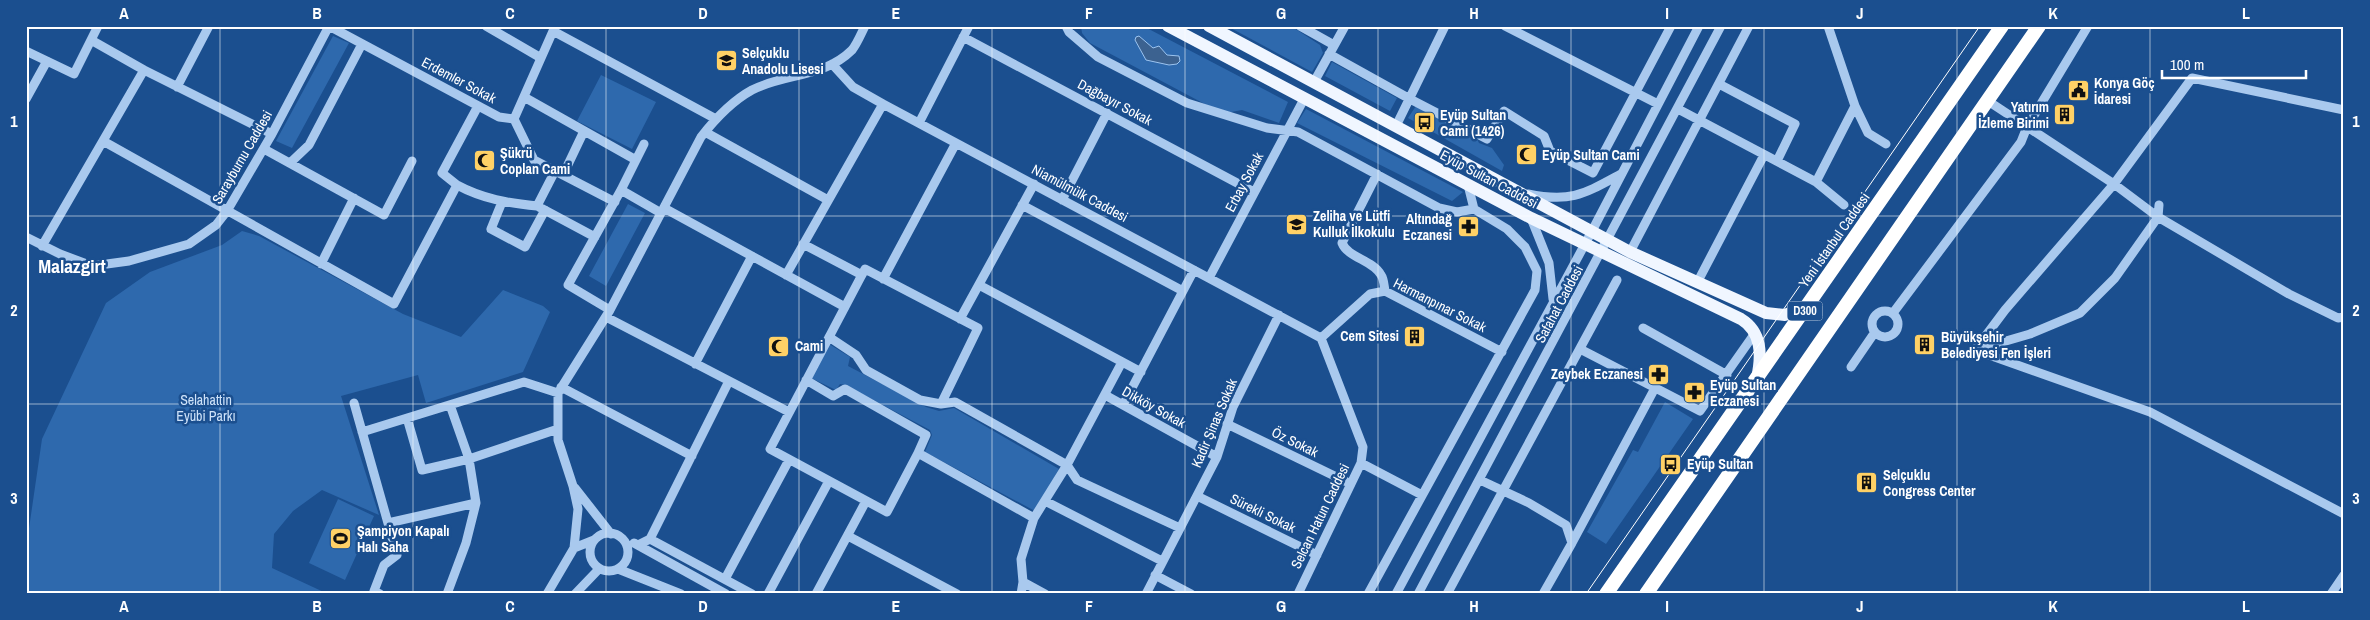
<svg xmlns="http://www.w3.org/2000/svg" width="2370" height="620" font-family="'Archivo Narrow',sans-serif">
<rect width="100%" height="100%" fill="#1b4f8f"/>
<path fill="#2e69ad" d="M1081,26H1143L1288,102L1279,123L1242,110L1226,113L1216,110L1090,43L1082,33Z
M1227,26H1291L1320,45L1323,53L1312,72Z
M333,36L349,43L292,148L276,141Z
M1332,62L1397,98L1390,111L1325,76Z
M601,75L656,102L632,149L577,121Z
M1416,106L1477,139L1479,143L1492,148L1504,165L1502,171L1408,118Z
M1306,109L1463,192L1452,201L1297,123Z
M628,204L645,213L606,286L589,276Z
M242,231L259,236L403,314L461,337L503,290L543,306L550,312L523,372L426,403L418,375L341,396L379,515L322,490L293,511L274,534L272,568L328,594H26V549L42,439L106,303L150,272L222,245Z
M829,344L850,357L848,366L926,407L939,411L954,408L1059,469L1035,511L925,452L932,435L930,430L845,385L840,384L836,390L811,378Z
M1665,402L1693,419L1606,544L1587,532L1633,450L1638,452Z
M338,499L374,516L345,580L309,563Z"/>
<path fill="#3c6290" stroke="#9cc4f0" d="M1139,36L1153,48L1159,46L1167,55L1179,56L1180,61L1177,64L1169,65L1146,60L1135,40L1136,37Z"/>
<g fill="none" stroke-linecap="round" stroke-linejoin="round">
<path stroke="#a9c9ee" stroke-width="9" d="M329,26L499,117L514,119L553,31L716,119
M486,26L541,58
M1066,26L1069,32L1098,57L1187,103L1267,128L1298,132L1439,208L1457,212L1474,209
M1300,26L1334,45
M1505,26L1658,104
M963,37L1254,192
M91,40L144,70
M26,51L74,74L98,26
M1329,54L1410,99L1487,139L1504,111L1544,136L1550,151L1593,173L1671,26
M832,64L853,87L883,104L1321,338
M1314,82L1345,26
M1719,84L1795,124L1777,161
M177,87L209,26
M524,97L636,160
M26,99L47,61
M1988,101L2114,184L2158,217L2289,294L2338,318L2344,317
M1855,106L1868,133L1886,144
M1678,109L1816,182L1844,205
M514,119L534,160L615,202
M919,123L969,26
M1396,126L1445,26
M705,132L828,200
M103,141L394,304L457,185L442,173L478,106
M264,149L384,215L412,161
M290,163L309,145L362,44
M1377,174L1342,243C1348,258 1373,260 1381,275C1384,279 1384,286 1385,291
M563,175L584,131
M1816,182L1855,106L1828,26
M457,185C483,199 508,203 537,206L555,171
M621,190L661,213
M1528,194C1571,203 1584,194 1621,174
M1062,200L1107,113
M502,202L491,229L525,247L545,210
M1022,205L1183,291
M539,207L595,237
M664,208L845,307
M1531,218L1549,263L1553,299
M26,237L60,254L92,266L129,261L189,244L216,225L227,211L272,134L329,26
M803,244L862,275
M42,246L144,70L272,134
M1630,252L1749,26
M321,264L354,198
M786,275L883,104
M1209,278L1304,99
M883,279L956,143
M1697,283L1764,155
M979,285L1141,372
M610,310L568,285L621,190L644,144
M1872 324a13 13 0 1 1 26 0a13 13 0 1 1-26 0Z
M1893,313L2021,142L2027,127L2088,26
M606,317L789,412
M960,319L1034,184
M1643,328L1727,375
M829,337L856,355L866,370L920,400L941,404L955,402L1067,465L1034,518
M1321,338L1370,294L1385,291L1502,352
M1580,349L1700,411L1755,333
M1975,350L2005,310L2114,184L2192,78L2344,110
M1975,350L2150,412L2344,514
M1975,350L2030,334L2080,313L2115,278L2158,217L2159,205
M1122,362L1067,465L1077,480L1180,528
M695,364L752,256
M1851,367L1875,332
M806,380L833,396L845,389L926,435L918,453L1034,518L1021,559L1023,582L1021,594
M561,387L692,456
M1105,395L1217,457
M354,403L397,555L384,565L374,591L380,594
M1123,405L1194,270
M407,418L422,470L469,459L450,405
M1227,424L1351,484
M362,432L524,382L558,393
M918,453L887,512L770,449L865,269L978,328L941,404
M1361,463L1422,495
M1480,480L1529,503L1566,525L1572,543L1543,594
M575,488L611,534
M1197,496L1317,555
M1045,501L1162,561
M388,523L476,503
M590 552a19 19 0 1 1 38 0a19 19 0 1 1-38 0Z
M848,536L957,594
M650,539L752,594
M634,543L726,594
M1572,543L1655,388
M638,545L650,539L729,381
M574,548L594,540
M618,569L681,594
M1155,575L1191,594
M725,579L789,460
M1023,582L1045,594
M447,594L466,543L476,503L469,459L558,429
M547,594L574,548L578,509L573,486L558,440V393L610,310L701,137C715,119 732,101 752,90C785,73 824,78 852,50C857,44 861,34 865,26
M575,594L599,569
M768,594L829,481
M816,594L866,501
M1146,594L1217,457L1233,407L1279,315
M1298,594L1361,463L1363,447L1321,338
M1368,594L1535,290L1537,271L1525,247L1507,229L1474,209L1468,185
M1396,594L1592,231L1699,26
M1418,594L1721,26
M1447,594L1617,280
M2331,594L2344,575"/>
<path stroke="#f0f6ff" stroke-width="12" d="M1168,26L1531,218L1741,319C1762,332 1762,355 1757,378
M1209,26L1630,252L1766,313L1785,315L1809,305"/>
<path stroke="#fff" stroke-width="14" d="M1606,594L2002,26
M1646,594L2039,26"/>
<path stroke="#fff" stroke-width="1" d="M1586,594L1980,26"/>
</g>
<path fill="none" stroke="#fff" stroke-width="1" stroke-opacity="0.55" d="M220,26V594M413,26V594M606,26V594M799,26V594M992,26V594M1185,26V594M1378,26V594M1571,26V594M1764,26V594M1957,26V594M2150,26V594M26,216H2344M26,404H2344"/>
<defs>
<symbol id="school-square" viewBox="-11 -11 22 22"><rect x="-9" y="-9" width="18" height="18" rx="4" fill="#ffd166" stroke="#1b4f8f"/><path d="M0-5L7-2L0 1L-7-2ZM-4 1L0 2.5L4 1V4Q0 6-4 4Z" fill="#111"/></symbol>
<symbol id="civic-square" viewBox="-11 -11 22 22"><rect x="-9" y="-9" width="18" height="18" rx="4" fill="#ffd166" stroke="#1b4f8f"/><path d="M-.6-6.5H3V-4.5H.6V-3L4-1V1h2V6H-6V1h2V-1L-.6-3ZM-1.2 2.5V6h2.4V2.5Z" fill="#111"/></symbol>
<symbol id="building-square" viewBox="-11 -11 22 22"><rect x="-9" y="-9" width="18" height="18" rx="4" fill="#ffd166" stroke="#1b4f8f"/><path d="M-4-6H4V6H1V3H-1V6H-4ZM-2.5-4.3h1.7v1.8h-1.7ZM.8-4.3h1.7v1.8H.8ZM-2.5-1h1.7V.8h-1.7ZM.8-1h1.7V.8H.8Z" fill="#111"/></symbol>
<symbol id="bus-square" viewBox="-11 -11 22 22"><rect x="-9" y="-9" width="18" height="18" rx="4" fill="#ffd166" stroke="#1b4f8f"/><path d="M-5-6H5V4H4V6H2V4H-2V6H-4V4H-5ZM-3.5-4V0h7V-4ZM-3.5 1.2v1.5H-2V1.2ZM2 1.2v1.5H3.5V1.2Z" fill="#111"/></symbol>
<symbol id="mosque-square" viewBox="-11 -11 22 22"><rect x="-9" y="-9" width="18" height="18" rx="4" fill="#ffd166" stroke="#1b4f8f"/><path d="M3.5-4.9A6 6 0 1 0 3.5 4.9A5 5 0 1 1 3.5-4.9Z" fill="#111"/></symbol>
<symbol id="pharmacy-square" viewBox="-11 -11 22 22"><rect x="-9" y="-9" width="18" height="18" rx="4" fill="#ffd166" stroke="#1b4f8f"/><path d="M-2-6h4v4h4v4h-4v4h-4v-4h-4v-4h4Z" fill="#111"/></symbol>
<symbol id="stadium-square" viewBox="-11 -11 22 22"><rect x="-9" y="-9" width="18" height="18" rx="4" fill="#ffd166" stroke="#1b4f8f"/><path d="M0-5a6.5 5 0 1 0 0 10a6.5 5 0 1 0 0-10ZM-3.5-1.8h7v3.6h-7Z" fill="#111"/></symbol>
</defs>
<g fill-rule="evenodd">
<use href="#school-square" x="714" y="48" width="25" height="25"/>
<use href="#civic-square" x="2066" y="78" width="25" height="25"/>
<use href="#building-square" x="2052" y="102" width="25" height="25"/>
<use href="#bus-square" x="1412" y="110" width="25" height="25"/>
<use href="#mosque-square" x="1514" y="142" width="25" height="25"/>
<use href="#mosque-square" x="472" y="148" width="25" height="25"/>
<use href="#school-square" x="1284" y="212" width="25" height="25"/>
<use href="#pharmacy-square" x="1456" y="214" width="25" height="25"/>
<use href="#building-square" x="1402" y="324" width="25" height="25"/>
<use href="#building-square" x="1912" y="332" width="25" height="25"/>
<use href="#mosque-square" x="766" y="334" width="25" height="25"/>
<use href="#pharmacy-square" x="1646" y="362" width="25" height="25"/>
<use href="#pharmacy-square" x="1682" y="380" width="25" height="25"/>
<use href="#bus-square" x="1658" y="452" width="25" height="25"/>
<use href="#building-square" x="1854" y="470" width="25" height="25"/>
<use href="#stadium-square" x="328" y="526" width="25" height="25"/>
</g>
<g text-anchor="middle" stroke-width="5" stroke-linejoin="round" paint-order="stroke">
<rect fill="#1b4f8f" stroke="#bbcadd" stroke-width="1" x="1787.5" y="301.5" width="35" height="19" rx="4"/>
<g font-size="12" font-weight="bold" fill="#fff">
<text x="1805" y="315">D300</text>
</g>
<g font-size="14" font-weight="bold" fill="#fff" stroke="#1b4f8f" text-anchor="start">
<text x="742" y="58">Selçuklu<tspan x="742" dy="16">Anadolu Lisesi</tspan></text>
<text x="2094" y="88">Konya Göç<tspan x="2094" dy="16">İdaresi</tspan></text>
<text x="2049" y="112" text-anchor="end">Yatırım<tspan x="2049" dy="16">İzleme Birimi</tspan></text>
<text x="1440" y="120">Eyüp Sultan<tspan x="1440" dy="16">Cami (1426)</tspan></text>
<text x="500" y="158">Şükrü<tspan x="500" dy="16">Coplan Cami</tspan></text>
<text x="1542" y="160">Eyüp Sultan Cami</text>
<text x="1313" y="221">Zeliha ve Lütfi<tspan x="1313" dy="16">Kulluk İlkokulu</tspan></text>
<text x="1452" y="224" text-anchor="end">Altındağ<tspan x="1452" dy="16">Eczanesi</tspan></text>
<text x="1399" y="341" text-anchor="end">Cem Sitesi</text>
<text x="1941" y="342">Büyükşehir<tspan x="1941" dy="16">Belediyesi Fen İşleri</tspan></text>
<text x="795" y="351">Cami</text>
<text x="1643" y="379" text-anchor="end">Zeybek Eczanesi</text>
<text x="1710" y="390">Eyüp Sultan<tspan x="1710" dy="16">Eczanesi</tspan></text>
<text x="1687" y="469">Eyüp Sultan</text>
<text x="1883" y="480">Selçuklu<tspan x="1883" dy="16">Congress Center</tspan></text>
<text x="357" y="536">Şampiyon Kapalı<tspan x="357" dy="16">Halı Saha</tspan></text>
</g>
<g font-size="14" fill="#fff" stroke="#1b4f8f">
<text transform="translate(459 80) rotate(28)" y="5">Erdemler Sokak</text>
<text transform="translate(1115 102) rotate(28)" y="5">Dağbayır Sokak</text>
<text transform="translate(242 157) rotate(-60)" y="5">Sarayburnu Caddesi</text>
<text transform="translate(1489 179) rotate(28)" y="5">Eyüp Sultan Caddesi</text>
<text transform="translate(1244 182) rotate(-62)" y="5">Erbay Sokak</text>
<text transform="translate(1080 193) rotate(28)" y="5">Niamülmülk Caddesi</text>
<text transform="translate(1834 240) rotate(-55)" y="5">Yeni İstanbul Caddesi</text>
<text transform="translate(1559 304) rotate(-62)" y="5">Safahat Caddesi</text>
<text transform="translate(1440 305) rotate(27)" y="5">Harmanpınar Sokak</text>
<text transform="translate(1154 407) rotate(29)" y="5">Dikköy Sokak</text>
<text transform="translate(1214 423) rotate(-67)" y="5">Kadir Şinas Sokak</text>
<text transform="translate(1295 442) rotate(26)" y="5">Öz Sokak</text>
<text transform="translate(1263 513) rotate(26)" y="5">Sürekli Sokak</text>
<text transform="translate(1320 516) rotate(-64)" y="5">Selcan Hatun Caddesi</text>
</g>
<g font-size="14" fill="#cfe3fa" stroke="#1b4f8f">
<text x="206" y="405">Selahattin<tspan x="206" dy="16">Eyübi Parkı</tspan></text>
</g>
<g font-size="19" font-weight="bold" fill="#fff" stroke="#1b4f8f">
<text x="72" y="273">Malazgirt</text>
</g>
</g>
<rect width="2370" height="620" fill="none" stroke="#1b4f8f" stroke-width="55"/>
<path d="M2162 70v8h144v-8" fill="none" stroke="#ffffff" stroke-width="2.5"/>
<text x="2170" y="70" font-size="15" fill="#ffffff" stroke="#1b4f8f" stroke-width="4" paint-order="stroke">100 m</text>
<rect x="28" y="28" width="2314" height="564" fill="none" stroke="#fff" stroke-width="2"/>
<g font-size="16" text-anchor="middle" font-weight="bold" fill="#fff">
<text x="124" y="19">A</text>
<text x="317" y="19">B</text>
<text x="510" y="19">C</text>
<text x="703" y="19">D</text>
<text x="896" y="19">E</text>
<text x="1089" y="19">F</text>
<text x="1281" y="19">G</text>
<text x="1474" y="19">H</text>
<text x="1667" y="19">I</text>
<text x="1860" y="19">J</text>
<text x="2053" y="19">K</text>
<text x="2246" y="19">L</text>
<text x="14" y="127">1</text>
<text x="2356" y="127">1</text>
<text x="14" y="316">2</text>
<text x="2356" y="316">2</text>
<text x="14" y="504">3</text>
<text x="2356" y="504">3</text>
<text x="124" y="612">A</text>
<text x="317" y="612">B</text>
<text x="510" y="612">C</text>
<text x="703" y="612">D</text>
<text x="896" y="612">E</text>
<text x="1089" y="612">F</text>
<text x="1281" y="612">G</text>
<text x="1474" y="612">H</text>
<text x="1667" y="612">I</text>
<text x="1860" y="612">J</text>
<text x="2053" y="612">K</text>
<text x="2246" y="612">L</text>
</g>
</svg>
